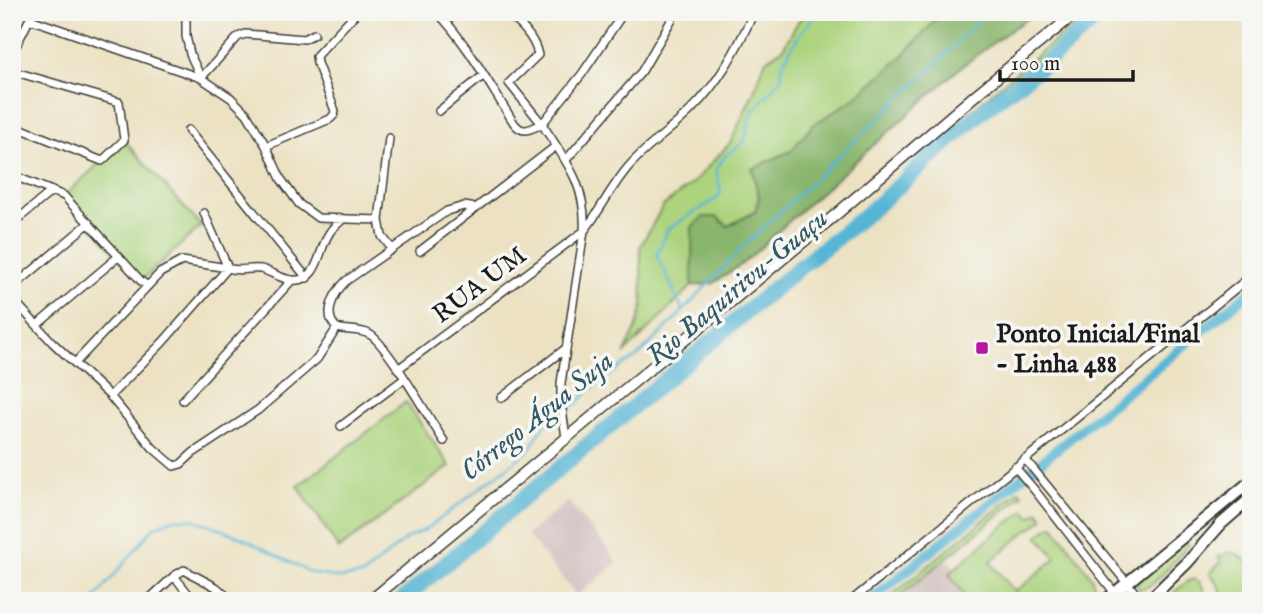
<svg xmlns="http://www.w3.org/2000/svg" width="1263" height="613" font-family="'IM FELL English',serif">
<rect width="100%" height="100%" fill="#f6f6f2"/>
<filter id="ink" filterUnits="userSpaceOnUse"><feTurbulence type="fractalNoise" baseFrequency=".0143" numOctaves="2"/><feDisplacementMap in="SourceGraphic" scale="14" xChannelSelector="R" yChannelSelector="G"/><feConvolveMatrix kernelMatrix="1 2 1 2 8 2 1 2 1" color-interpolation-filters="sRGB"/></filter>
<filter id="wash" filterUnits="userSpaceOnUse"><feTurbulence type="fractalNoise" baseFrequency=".00686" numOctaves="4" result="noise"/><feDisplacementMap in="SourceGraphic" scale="28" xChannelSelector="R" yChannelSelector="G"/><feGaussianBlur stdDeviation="1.57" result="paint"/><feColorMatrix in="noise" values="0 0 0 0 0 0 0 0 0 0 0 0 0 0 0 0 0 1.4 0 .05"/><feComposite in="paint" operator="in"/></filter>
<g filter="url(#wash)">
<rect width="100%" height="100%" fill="#ece2c3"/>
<path fill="#d2bfc0" d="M568,501L618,562L577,596L527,535Z
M946,558L956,570L950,576L969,601H894Z"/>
<path fill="#acd37d" stroke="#64784c" stroke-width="2" d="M809,12H943L902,57L854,99L813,125L791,151L752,169L759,197L755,212L728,226L717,217L692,227V286L624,354L636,329L643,305L640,247L663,206L693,183L731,142L757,84L765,61L783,48L799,20Z
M1090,12H1101L985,102L977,113L970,116L959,126L928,159L899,184L897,185L894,182L992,92Z
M124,140L201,226L141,281L64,196Z
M406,402L450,466L339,549L298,486Z
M1019,491L1023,495L894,601H885Z
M1025,510L1031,517L1039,511L1043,519L1031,529L1030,528L990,562L1015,592L1056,558L1038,536L1051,526H1054L1091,576L1095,588L1094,601H968L949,574L1000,529Z
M1187,542L1189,545C1174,558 1159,586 1139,590L1137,584L1138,581L1183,543Z
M1231,552L1239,555L1251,565V601H1225L1219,586L1210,573L1221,562L1218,557Z
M1193,579C1204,581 1204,592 1206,601H1163L1188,581Z"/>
<path fill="#89b56c" stroke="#526844" stroke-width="2" d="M943,12H1037L1009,31L961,67L798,213L745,262L714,283L692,286V227L703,217H717L728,226L755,212L759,197L752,169L791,151L813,125L854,99L902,57Z"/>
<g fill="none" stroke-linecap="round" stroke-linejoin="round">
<path stroke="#56b5d4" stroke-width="2.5" d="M683,311L738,252L945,55L987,12
M565,411L575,405L589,391L619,368L637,357L683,311L657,255L668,229L716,199L721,192L716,169L726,155L745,141L751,113L781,79L783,62L799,35L816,14L820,12
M93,601L154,527L174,519H191L211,525L247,540L311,573L340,578L363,575L407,538L427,529L528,451L544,426L560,415"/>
<path stroke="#56b5d4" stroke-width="10" d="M870,601L1251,291"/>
<path stroke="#56b5d4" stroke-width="16" d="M401,601L800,267L874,208L986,108L1042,66L1105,12"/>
</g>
</g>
<g filter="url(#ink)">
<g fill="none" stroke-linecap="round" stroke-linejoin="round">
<defs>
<path id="minor" d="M186,12V36L190,54L201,78L231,98L247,114L266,146L281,179L299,204L318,218L379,220
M437,12C468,44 490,86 514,123C523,135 530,129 542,124L509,83L538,55C535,38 518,20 504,12
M30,19L201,78L238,37L245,34L304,39L314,34
M12,54L33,12
M12,71L119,102L124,140L102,161L12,125
M439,111L484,75
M188,130L307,278
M389,138L379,220L382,236L392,249
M266,146L330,119L334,115L335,111L317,63L316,56L355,14
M566,160L642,71L676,12
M12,175L64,196L141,281L148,286
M204,213L228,268C240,273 248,267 261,269C272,272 281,279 292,280C320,283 318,248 330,232C333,227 338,224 342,220
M12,224L52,191
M420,251L556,146
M12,288L89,223
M12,298L52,342L110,396L153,448L174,466L181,464L193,453L258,410L317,359L337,328
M37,325L119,256
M75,363L160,273L182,261L228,268L163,342L110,396
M398,369L584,231C601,210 612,185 630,165C648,145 671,130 690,111C719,83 737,49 754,12
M501,398L565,349
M183,400L292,280
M341,426L404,379
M566,438L561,402V383L584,231C587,185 565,160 542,124L582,74L624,12
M444,441C431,422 386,342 369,334C359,329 347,331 337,328C322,315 334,293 346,281L447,211L464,206L476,208
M1025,459L1142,601
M1015,467L1037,493L1121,601
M174,576L194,601
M147,601L174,576L184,570L216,587L232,601
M851,601L1251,276"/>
<path id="secondary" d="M370,601L839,212L979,92L1077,12"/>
<path id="primary" d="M1105,601L1251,481
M1148,601L1187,563L1221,524L1251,498"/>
</defs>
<use href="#minor" stroke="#3b3a35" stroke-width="10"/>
<use href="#secondary" stroke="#3b3a35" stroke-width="13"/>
<use href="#primary" stroke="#3b3a35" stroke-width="14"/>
<use href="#minor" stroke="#fff" stroke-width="7"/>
<use href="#secondary" stroke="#fff" stroke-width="10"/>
<use href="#primary" stroke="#fff" stroke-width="10"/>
</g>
</g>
<rect fill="#b5179e" stroke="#f6f6f2" stroke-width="2.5" x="975" y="341" width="14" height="14" rx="3.5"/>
<g text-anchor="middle" stroke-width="7" stroke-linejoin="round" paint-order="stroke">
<g font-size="26" fill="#1c1c1c" stroke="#f6f6f2">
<text transform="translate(479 284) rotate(-37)" y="9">RUA UM</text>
</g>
<g font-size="26" font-weight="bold" fill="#1c1c1c" stroke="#f6f6f2" text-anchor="start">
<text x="996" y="342">Ponto Inicial/Final<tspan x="996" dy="30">- Linha 488</tspan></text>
</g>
<g font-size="28" font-style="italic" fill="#335966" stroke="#f6f6f2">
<text transform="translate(736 286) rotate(-40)" y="10">Rio Baquirivu-Guaçu</text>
<text transform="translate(536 415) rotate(-39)" y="10">Córrego Água Suja</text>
</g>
</g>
<rect width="1263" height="613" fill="none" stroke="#f6f6f2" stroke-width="42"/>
<path d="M1000 70v10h133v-10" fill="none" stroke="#1c1c1c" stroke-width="3.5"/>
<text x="1011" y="70" font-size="21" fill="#1c1c1c" stroke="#f6f6f2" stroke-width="5" paint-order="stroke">100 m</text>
</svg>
